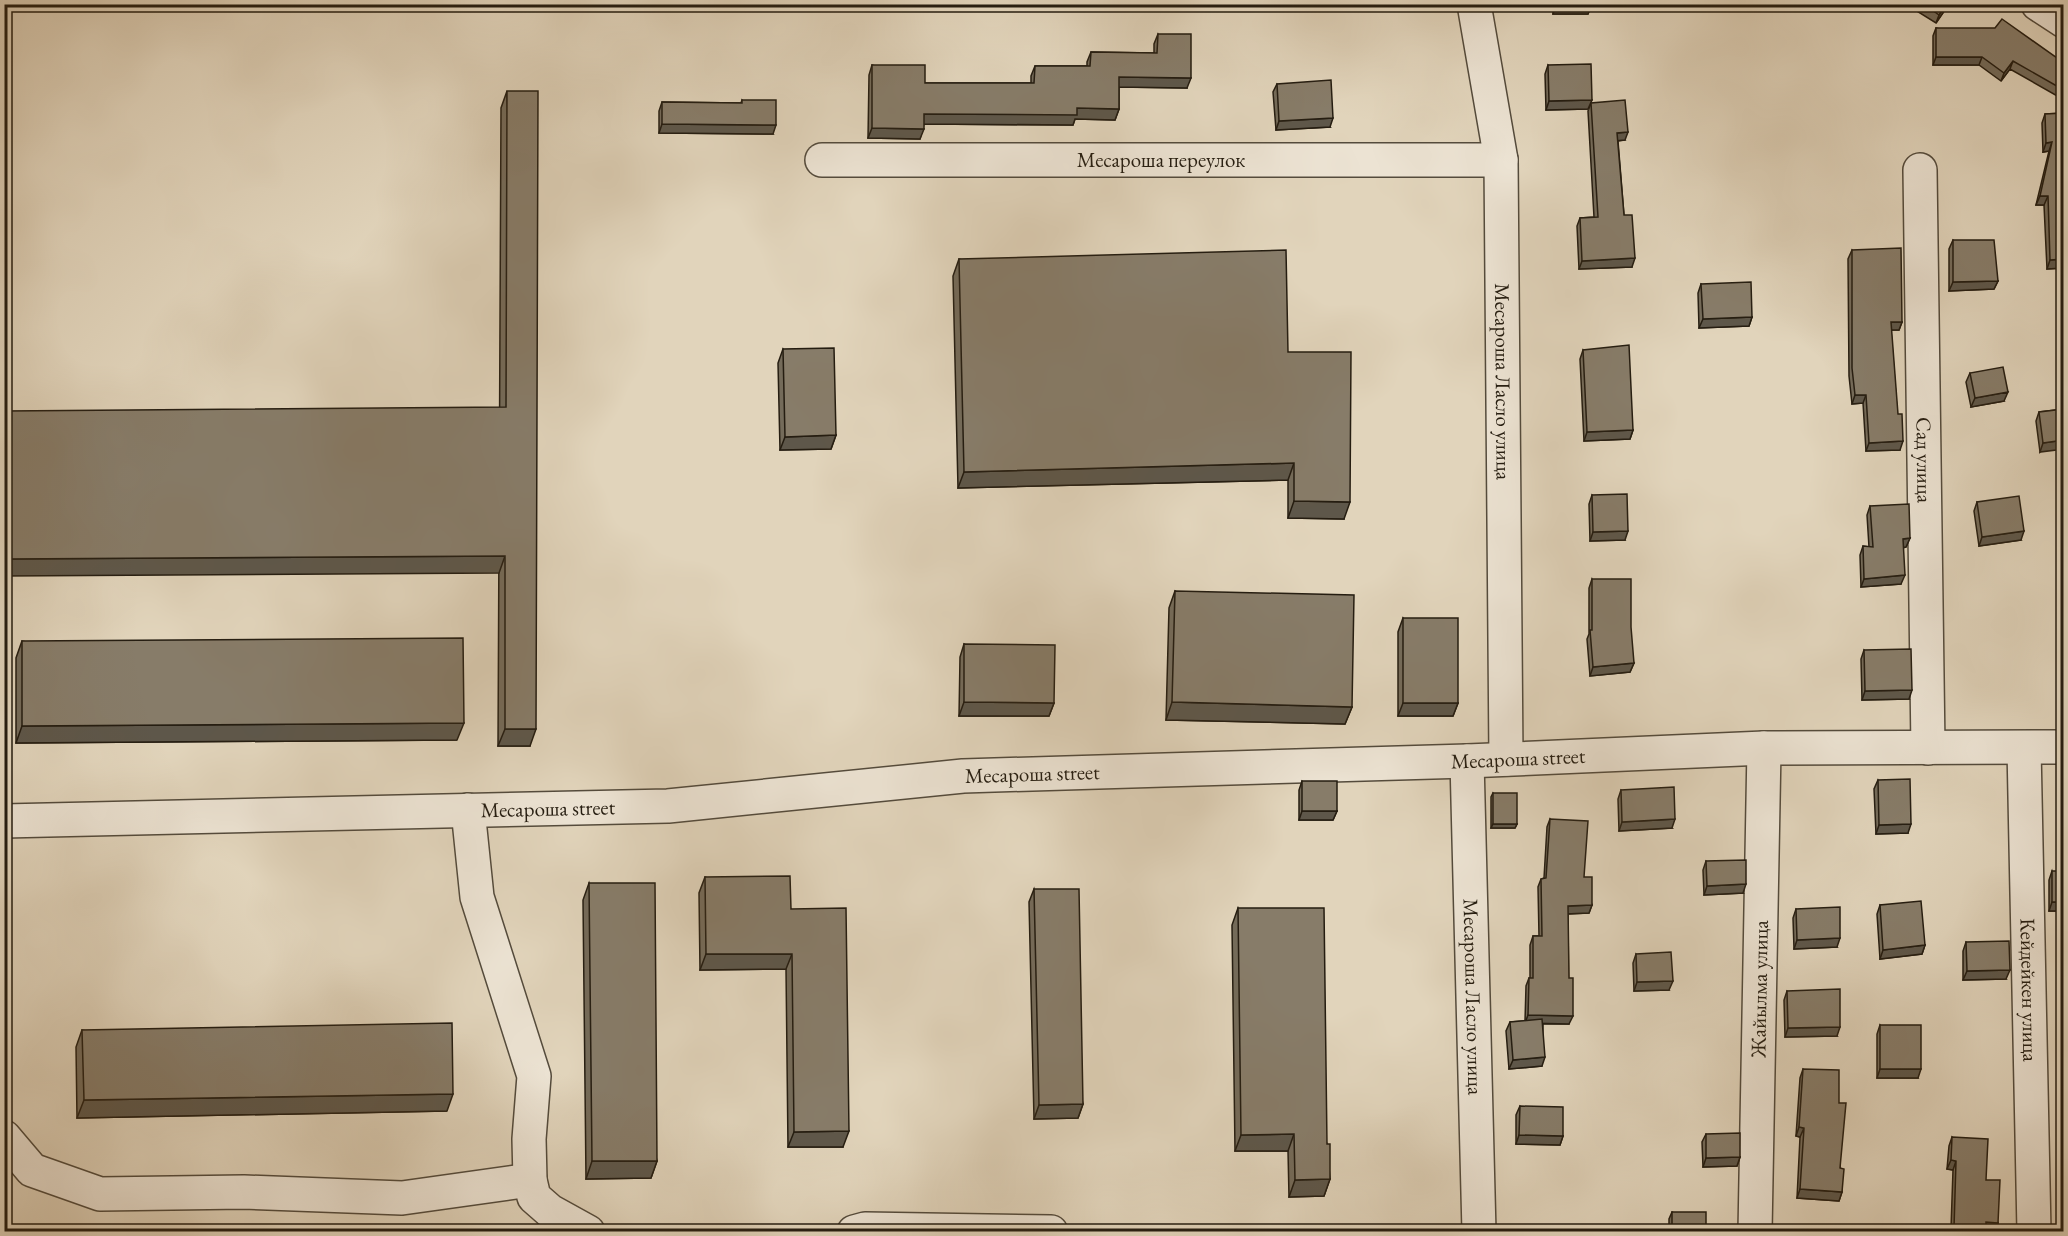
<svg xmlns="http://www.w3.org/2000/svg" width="2068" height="1236" font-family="'EB Garamond',serif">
<rect width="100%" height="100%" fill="#e1d4bb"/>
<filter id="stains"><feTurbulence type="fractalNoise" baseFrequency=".00333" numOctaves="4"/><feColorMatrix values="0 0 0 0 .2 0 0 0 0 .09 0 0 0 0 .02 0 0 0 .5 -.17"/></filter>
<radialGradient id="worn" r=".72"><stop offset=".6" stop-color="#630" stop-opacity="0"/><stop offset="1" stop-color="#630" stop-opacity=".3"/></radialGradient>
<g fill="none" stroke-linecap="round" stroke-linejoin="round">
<defs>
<g id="minor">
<path id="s1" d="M1474,4L1501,160L1506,759"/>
<path d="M2038,4L2064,21"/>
<path id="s2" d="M822,160H1501"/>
<path id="s3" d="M1920,170L1928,748"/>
<path id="s4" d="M2024,748L2034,1232"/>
<path id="s5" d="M1467,761L1479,1232"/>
<path d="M468,810L477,897L534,1076L529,1139L530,1180L534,1197L550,1211L588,1232"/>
<path id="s6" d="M4,821L668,806L963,776L1467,761L1764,748L2064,747"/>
<path d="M4,1137L32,1170L100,1194L244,1192L402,1198L530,1180"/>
<path d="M854,1232L865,1229L1051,1232"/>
<path id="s7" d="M1755,1232L1764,748"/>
</g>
</defs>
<use href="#minor" stroke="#544b3c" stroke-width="36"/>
<use href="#minor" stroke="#ece3d3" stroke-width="33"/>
</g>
<path fill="#746b5a" stroke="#251d11" stroke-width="1.5" d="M1553,4H1591V6L1588,14H1553Z
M1917,4H1949L1936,23L1915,10Z
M1936,28L2064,63V90L2059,97L2010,69L2001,81L1979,65H1933V36Z
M1158,34L1187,88L1119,87V109L1115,120L1075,119L1073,125L924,124L920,139L868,138L869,75L872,65L925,83H1031V76L1035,66H1087V62L1091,52L1154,53V44Z
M1548,65L1588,109L1546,110L1545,74Z
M1277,84L1330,127L1276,130L1273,92Z
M507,91L530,746H498L501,108Z
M742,100L773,134L659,133V111L662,102L741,103Z
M1591,103L1625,140L1618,141L1624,215L1632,267L1579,269L1577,226L1580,218L1594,217L1588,111Z
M2064,113V268L2047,269L2044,205H2036L2049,151L2043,152L2042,123L2045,114Z
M1953,240L1998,281L1994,289L1949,291V249Z
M1852,250L1902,322L1899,330H1891L1900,450L1866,451L1863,403L1852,404L1849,376L1848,259Z
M959,259L1288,352L1344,519L1288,518V480L958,488L953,276Z
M1701,284L1752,317L1749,326L1699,328L1698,293Z
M2064,321V364H2059L2057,331L2060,322Z
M783,349L836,435L831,449L780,450L778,363Z
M1583,350L1633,430L1630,439L1584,441L1580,359Z
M1970,373L2004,401L1971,407L1966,382Z
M2064,409L2040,452L2036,421L2039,412Z
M1592,495L1625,540L1590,541L1589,504Z
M1977,502L2021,540L1979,546L1974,511Z
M1870,506L1910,538L1906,547L1903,548L1901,584L1861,587L1860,555L1863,546L1869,547L1867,515Z
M1592,579L1634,663L1630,672L1590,676L1587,639L1589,634V588Z
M1175,591L1352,707L1345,724L1166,720L1169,608Z
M1403,618L1458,703L1453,716H1398V632Z
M22,641L457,740L16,743V658Z
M964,644L1054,703L1049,716H959L960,657Z
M1864,650L1909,699L1862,700L1861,659Z
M2061,766H2064V807H2060L2057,775Z
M1878,780L1908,833L1876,834L1874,789Z
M1302,781L1337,811L1333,820H1299V790Z
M1621,790L1672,828L1619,831L1618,799Z
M1493,793L1517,824L1515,828H1491V797Z
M1550,819L1584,877L1592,905L1589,913L1568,914L1569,1024H1543L1542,1066L1509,1069L1506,1031L1510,1022L1525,1021L1526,986L1529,978H1530V945L1533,936H1539L1538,887L1541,879L1544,878L1547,827Z
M1706,861L1743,893L1704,895L1703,870Z
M2052,871L2064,911H2049V880Z
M705,877L791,909L843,1147H788L786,969L700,970L699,893Z
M589,883L657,1161L651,1178L586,1179L583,900Z
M1034,889L1083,1104L1078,1118L1034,1119L1029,902Z
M1880,905L1925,945L1922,954L1880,959L1877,914Z
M1238,908L1327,1144L1330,1179L1324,1196L1289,1197L1288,1151H1235L1232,925Z
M1796,909L1837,947L1794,949L1793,918Z
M1966,942L2006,979L1963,980V951Z
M1636,954L1669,990L1634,991L1633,963Z
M1787,991L1837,1036L1785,1037L1784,1000Z
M1880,1025L1918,1078H1877V1034Z
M82,1030L447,1111L77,1118L76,1047Z
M1803,1069L1839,1103L1840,1168L1842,1192L1839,1201L1797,1198L1800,1137L1796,1136L1800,1078Z
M1520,1106L1563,1136L1560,1145L1516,1144V1115Z
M1706,1134L1740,1157L1737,1166L1703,1167L1702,1142Z
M1952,1137L1986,1180L1998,1223L1995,1232H1943L1944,1228H1951L1953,1170L1947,1169L1949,1146Z
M2064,1166V1197H2060Z
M1672,1212L1706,1232H1669V1219Z"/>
<path fill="#5e574a" stroke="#251d11" stroke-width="1.5" d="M1946,4H1949L1936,23L1939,15Z
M1556,6H1591L1588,14H1553Z
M1936,57H1982L1979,65H1933Z
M2013,61L2010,69L2001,81L2004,73Z
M1119,77L1191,78L1187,88L1115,87Z
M1592,100L1588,109L1546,110L1549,101Z
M1077,108L1119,109L1115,120L1075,119L1073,125L921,124L924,114Z
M1333,118L1330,127L1276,130L1279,121Z
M662,124L776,125L773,134L659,133Z
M872,128L924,129L920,139L868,138Z
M1628,132L1625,140L1614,141L1617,133Z
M2052,142L2049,151L2043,152L2046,143Z
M2040,196H2048L2044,205H2036Z
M1635,258L1632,267L1579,269L1582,261Z
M2064,259V268L2047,269L2050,260Z
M1998,281L1994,289L1949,291L1953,282Z
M1752,317L1749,326L1699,328L1703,319Z
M1891,322H1902L1899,330H1887Z
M2062,355H2064V364H2059Z
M2008,392L2004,401L1971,407L1975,398Z
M1855,395H1866L1863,403L1852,404Z
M1633,430L1630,439L1584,441L1587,432Z
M836,435L831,449L780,450L785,437Z
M2064,440V449L2040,452L2043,443Z
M1903,441L1900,450L1866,451L1869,443Z
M1294,463L1288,480L958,488L964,472Z
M1294,501L1350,502L1344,519L1288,518Z
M1628,531L1625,540L1590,541L1593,532Z
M2024,531L2021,540L1979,546L1982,537Z
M1910,538L1906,547L1899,548L1903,539Z
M505,556L499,573L4,576V559Z
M1905,575L1901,584L1861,587L1864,579Z
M1634,663L1630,672L1590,676L1593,667Z
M1912,690L1909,699L1862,700L1865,691Z
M964,702L1054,703L1049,716H959Z
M1172,702L1352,707L1345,724L1166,720Z
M1403,703H1458L1453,716H1398Z
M464,723L457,740L16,743L22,726Z
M505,729H536L530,746H498Z
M2064,799V807H2060Z
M1302,811H1337L1333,820H1299Z
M1675,819L1672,828L1619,831L1622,822Z
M1493,824H1517L1515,828H1491Z
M1911,824L1908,833L1876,834L1879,825Z
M1746,884L1743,893L1704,895L1707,886Z
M2052,902H2064V911H2049Z
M1592,905L1589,913L1565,914L1568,906Z
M1840,938L1837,947L1794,949L1797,940Z
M1925,945L1922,954L1880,959L1883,950Z
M706,954H792L786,969L700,970Z
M2010,970L2006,979L1963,980L1967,971Z
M1673,981L1669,990L1634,991L1637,982Z
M1528,1015L1573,1016L1569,1024L1525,1023Z
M1840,1027L1837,1036L1785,1037L1788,1028Z
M1545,1057L1542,1066L1509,1069L1513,1060Z
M1880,1069H1921L1918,1078H1877Z
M453,1094L447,1111L77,1118L84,1100Z
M1083,1104L1078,1118L1034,1119L1039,1105Z
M1799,1127L1804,1128L1800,1137L1796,1136Z
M849,1131L843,1147H788L794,1132Z
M1294,1134L1288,1151H1235L1241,1135Z
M1519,1135L1563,1136L1560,1145L1516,1144Z
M1740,1157L1737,1166L1703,1167L1706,1158Z
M1951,1160L1956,1161L1953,1170L1947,1169Z
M592,1161H657L651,1178L586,1179Z
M1330,1179L1324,1196L1289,1197L1295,1180Z
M1800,1189L1842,1192L1839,1201L1797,1198Z
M2062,1190H2064V1197H2060Z
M1986,1222L1998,1223L1995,1232L1983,1231Z"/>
<path fill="#877c69" stroke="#251d11" stroke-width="1.5" d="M1556,4H1591V6H1556Z
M1924,4H1946L1939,15Z
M2002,19L2064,63V87L2062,89L2013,61L2004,73L1982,57H1936V28H1995Z
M1158,34H1191V78L1119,77V109L1077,108V115L924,114V129L872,128V65H925V83H1034L1035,66H1090L1091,52L1157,53Z
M1591,64L1592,100L1549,101L1548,65Z
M1331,80L1333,118L1279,121L1277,84Z
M507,91H538L536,729H505V556L4,559V411L506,407Z
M742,100H776V125L662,124V102L742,103Z
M1625,100L1628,132L1617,133L1624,215H1632L1635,258L1582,261L1580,218L1598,217L1591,103Z
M2064,113V259L2050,260L2048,196H2040L2052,142L2046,143L2045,114Z
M1953,240H1994L1998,281L1953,282Z
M1901,248L1902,322H1891L1898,414H1902L1903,441L1869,443L1866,395H1855L1852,368V250Z
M1286,250L1288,352H1351L1350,502L1294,501V463L964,472L959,259Z
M1751,282L1752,317L1703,319L1701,284Z
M2064,321V355H2062L2060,322Z
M1629,345L1633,430L1587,432L1583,350Z
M834,348L836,435L785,437L783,349Z
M2003,367L2008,392L1975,398L1970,373Z
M2064,409V440L2043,443L2039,412Z
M1627,494L1628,531L1593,532L1592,495Z
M2019,496L2024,531L1982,537L1977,502Z
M1909,504L1910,538L1903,539L1905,575L1864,579L1863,546L1873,547L1870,506Z
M1592,579H1631V627L1634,663L1593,667L1590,630H1592Z
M1175,591L1354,595L1352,707L1172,702Z
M1403,618H1458V703H1403Z
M463,638L464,723L22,726V641Z
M964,644L1055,645L1054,703L964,702Z
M1911,649L1912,690L1865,691L1864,650Z
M2061,766H2064V796Z
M1910,779L1911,824L1879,825L1878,780Z
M1302,781H1337V811H1302Z
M1674,787L1675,819L1622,822L1621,790Z
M1493,793H1517V824H1493Z
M1550,819L1588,821L1584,877H1592V905L1568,906L1569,978H1573V1016L1528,1015L1529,978H1533V936H1542L1541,879L1546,878Z
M1746,860V884L1707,886L1706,861Z
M2052,871H2064V902H2052Z
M790,876L791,909L846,908L849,1131L794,1132L792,954H706L705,877Z
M589,883H655L657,1161H592Z
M1034,889H1079L1083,1104L1039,1105Z
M1921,901L1925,945L1883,950L1880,905Z
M1840,907V938L1797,940L1796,909Z
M1238,908H1324L1327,1144H1330V1179L1295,1180L1294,1134L1241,1135Z
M2009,941L2010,970L1967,971L1966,942Z
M1671,952L1673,981L1637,982L1636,954Z
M1840,989V1027L1788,1028L1787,991Z
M1542,1019L1545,1057L1513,1060L1510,1022Z
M452,1023L453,1094L84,1100L82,1030Z
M1880,1025H1921V1069H1880Z
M1803,1069L1839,1070V1103H1846L1840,1168L1844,1169L1842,1192L1800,1189L1804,1128L1799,1127Z
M1520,1106L1563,1107V1136L1519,1135Z
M1740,1133V1157L1706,1158V1134Z
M1952,1137L1988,1139L1986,1180H2000L1998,1223L1986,1222V1232H1944V1228H1954L1956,1161L1951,1160Z
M1672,1212H1706V1232H1672Z
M1529,1230H1561V1232H1529Z"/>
<g text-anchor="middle" stroke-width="4.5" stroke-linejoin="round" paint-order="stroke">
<g font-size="21" fill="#251d11" stroke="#ece3d3">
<text dy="7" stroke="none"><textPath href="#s2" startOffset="339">Месароша переулок</textPath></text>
<text dy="7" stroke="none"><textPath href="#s1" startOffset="380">Месароша Ласло улица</textPath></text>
<text dy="7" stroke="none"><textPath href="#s3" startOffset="290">Сад улица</textPath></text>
<text dy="7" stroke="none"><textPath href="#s6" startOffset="1516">Месароша street</textPath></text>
<text dy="7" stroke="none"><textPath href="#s6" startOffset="1030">Месароша street</textPath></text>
<text dy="7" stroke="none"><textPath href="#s6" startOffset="544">Месароша street</textPath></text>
<text dy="7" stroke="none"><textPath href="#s7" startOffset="243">Жайылма улица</textPath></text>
<text dy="7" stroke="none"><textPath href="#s4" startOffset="242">Кейдейкен улица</textPath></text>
<text dy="7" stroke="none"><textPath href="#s5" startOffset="236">Месароша Ласло улица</textPath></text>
</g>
</g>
<rect width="2068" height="1236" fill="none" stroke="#e1d4bb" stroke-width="24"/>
<rect x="6" y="6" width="2056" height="1224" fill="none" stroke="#251d11" stroke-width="3"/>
<rect x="12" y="12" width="2044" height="1212" fill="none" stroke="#251d11" stroke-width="1.5"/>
<rect width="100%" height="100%" filter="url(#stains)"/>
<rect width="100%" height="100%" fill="url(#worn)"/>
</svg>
